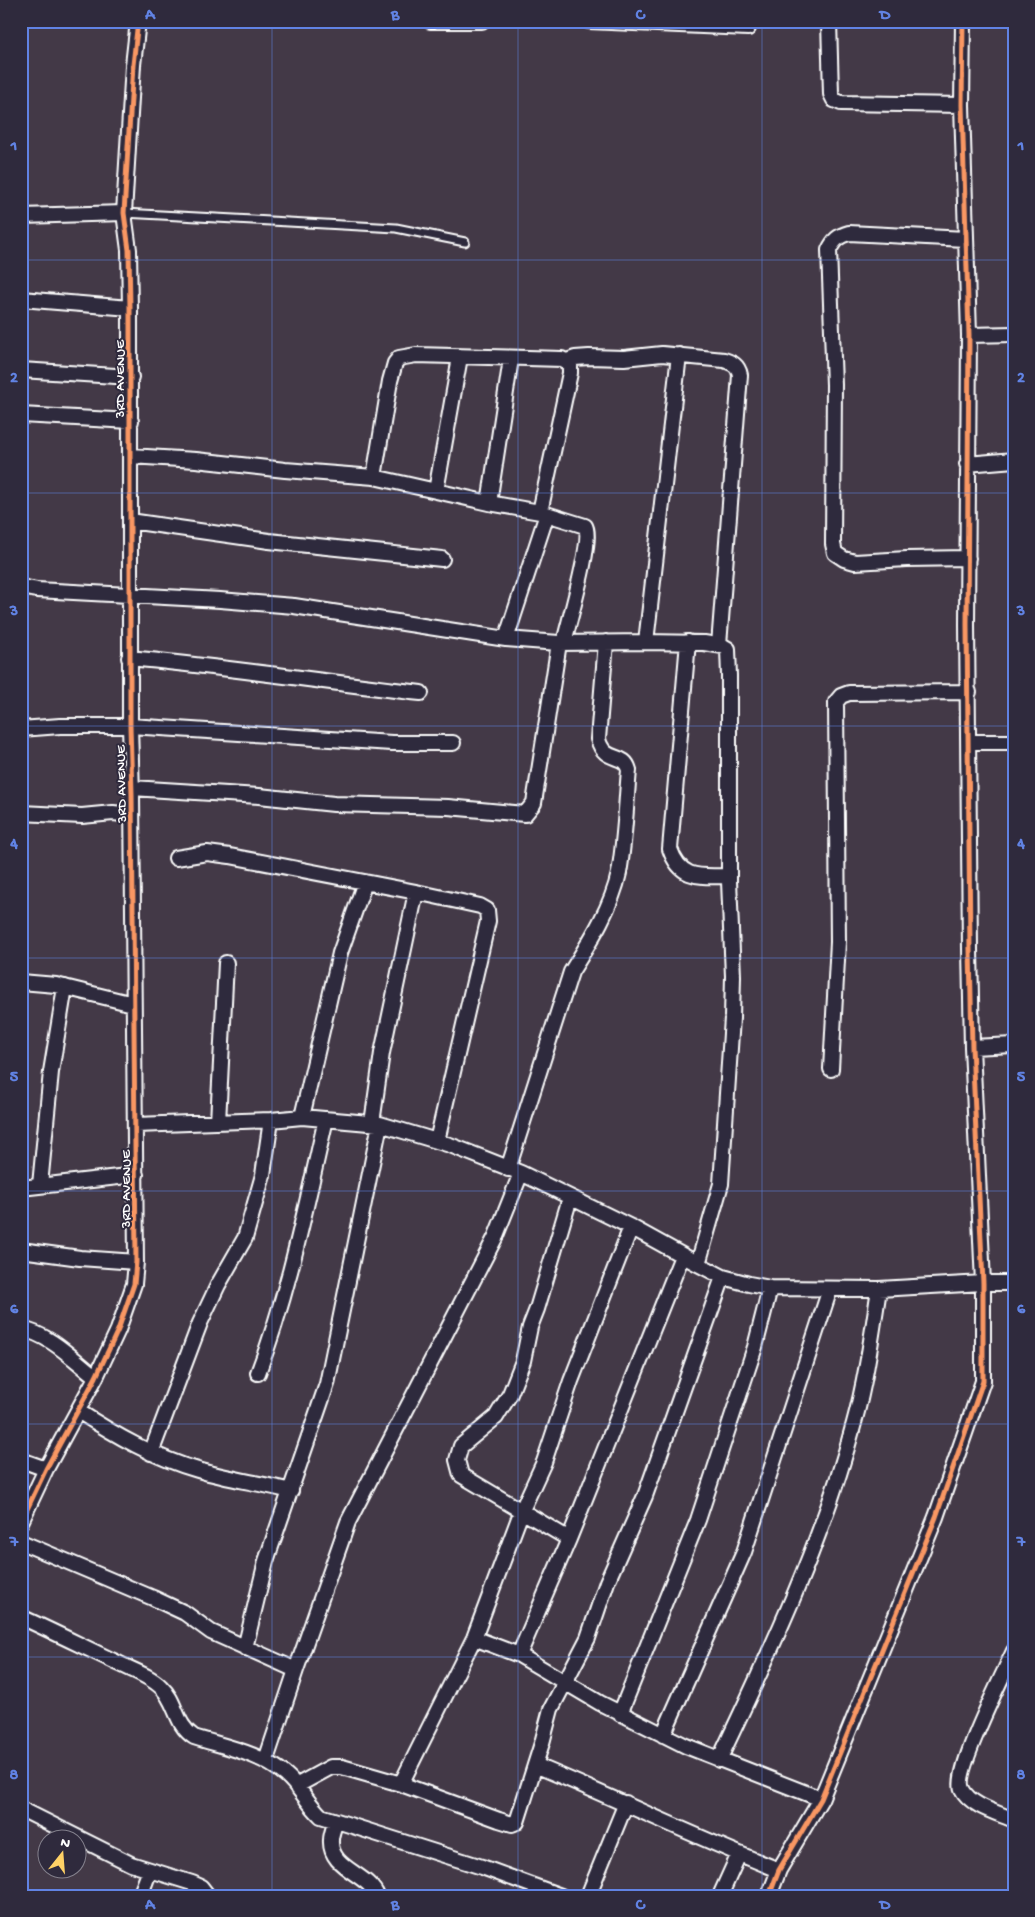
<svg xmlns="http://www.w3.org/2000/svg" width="1035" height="1917" font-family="'Gochi Hand',sans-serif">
<rect width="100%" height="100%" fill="#433947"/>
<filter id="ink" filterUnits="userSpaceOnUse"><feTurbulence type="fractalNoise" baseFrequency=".02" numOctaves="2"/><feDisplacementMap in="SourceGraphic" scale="10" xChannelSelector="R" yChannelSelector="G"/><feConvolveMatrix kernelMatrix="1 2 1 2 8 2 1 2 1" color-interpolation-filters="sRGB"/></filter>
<g filter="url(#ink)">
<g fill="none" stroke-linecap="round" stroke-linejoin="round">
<defs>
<path id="lane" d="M124,213L396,228L465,242"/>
<path id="street" d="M430,21H482
M588,21L748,28
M829,21L831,94L834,100L841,103L962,105
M21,216L124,213
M965,239L849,233C838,236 834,240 829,250L834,385L833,544L835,553L844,559L855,562L907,559L968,558
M21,299L130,308
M969,335L1014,334
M567,361L575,358L589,357L624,358L662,354L724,360C733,363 738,365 740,375L719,645
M21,370L131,377
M21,415L131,421
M130,456L196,460L285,470L374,477L489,503L540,512L585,526C594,538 568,624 564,643
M967,464L1014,460
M374,477L390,381L395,363L399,358L416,355L562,359L570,365V373L540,512
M436,491L460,357
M489,503L511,359
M130,521L269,541L442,559
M21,587L37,590L220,600L294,606L506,639L559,643L646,642L704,643L723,646L728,649L729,676V881L733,976L732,1018L721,1184L698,1264
M506,639L547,514
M646,642L679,355
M688,642L670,849C681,881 701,876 729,876
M129,658C227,667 324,682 421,693
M21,729L60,726H130L392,743H453
M969,742H1014
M132,788L259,796L334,804L448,807L525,814L534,803L559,643
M21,813L82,816L113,813L131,815
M176,858L207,853L230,856L416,892L480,906L487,910L488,921L437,1141
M21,982L56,985L133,1004
M972,1047L1014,1045
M831,1069L838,942L836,702L841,696L849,693L969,692
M302,1117L340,953L365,882
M218,1122L226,963
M372,1123L382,1053L416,892
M136,1125L271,1120L302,1117L380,1124L450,1145L521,1173L631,1227L698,1264L723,1277L749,1284L770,1288L879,1289L983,1283H1014
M508,1169L571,972C589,943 612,907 619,873C625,839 626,804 629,770C624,751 605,765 598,739L606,642
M40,1185L51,1072L65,987
M21,1188L136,1175
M21,1250L80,1258L136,1262
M21,1329C50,1334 74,1360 96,1377
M258,1373C289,1292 306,1205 326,1119
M78,1411C115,1435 155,1458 198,1470C228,1479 260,1483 291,1491
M151,1453L200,1323L218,1285L245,1238L263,1175L271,1120
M21,1460L46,1469
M21,1522L46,1469L96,1377L118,1330L134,1284L136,1262L132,794L130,726V308L129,250L124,213L133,65L138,21
M569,1539L461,1475L457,1460L461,1446L496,1417L510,1394L523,1361L530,1327L537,1309L570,1198
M21,1542L153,1598L185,1613L211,1632L296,1670
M21,1617C54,1632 86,1648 118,1663C132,1670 150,1676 161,1687C177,1702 175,1725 194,1737C225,1747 261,1753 286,1775C300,1787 308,1804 321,1816L482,1867L561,1896
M474,1638L519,1655L600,1703L686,1746L821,1799
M245,1648L266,1561L327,1384L380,1124
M1014,1651C1004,1673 954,1772 962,1789C970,1806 998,1813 1014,1820
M519,1655L569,1539L682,1256
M620,1714L698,1520L755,1347L770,1288
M663,1735L744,1552L830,1289
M266,1760L296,1670L348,1522L495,1238L521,1173
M719,1760C771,1651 823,1540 854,1423C866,1380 872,1334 879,1289
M535,1765C617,1799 697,1838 779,1870
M401,1784L474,1638L522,1510L544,1462L571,1381L631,1227
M296,1786L331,1767H342L401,1784L499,1820L512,1824L517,1822L542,1743L551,1709L588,1638L607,1582L645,1496L723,1277
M21,1809L131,1864L192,1883L201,1887L208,1896
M336,1821C334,1827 331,1834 331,1840C329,1869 368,1873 377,1896
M140,1896L150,1870
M588,1896L626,1803
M720,1896L739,1854
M769,1896L779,1870L821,1799L936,1517L983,1381V1283L972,1047L970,949L967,625L969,335L962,105L963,21"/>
</defs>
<use href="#lane" stroke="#fff" stroke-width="11"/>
<use href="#street" stroke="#fff" stroke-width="18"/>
<use href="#lane" stroke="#2f2a3d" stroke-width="7"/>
<use href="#street" stroke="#2f2a3d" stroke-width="14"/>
<defs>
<path id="cycleway" d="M21,1522L46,1469L96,1377L118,1330L134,1284L136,1262L132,794L130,726V308L129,250L124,213L133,65L138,21
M769,1896L779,1870L821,1799L936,1517L983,1381V1283L972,1047L970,949L967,625L969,335L962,105L963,21"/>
</defs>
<use href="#cycleway" stroke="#2f2a3d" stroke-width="8"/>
<use href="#cycleway" stroke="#f99763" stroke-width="5"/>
</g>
</g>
<path fill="none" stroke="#6183e4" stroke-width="1" stroke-opacity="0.55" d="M272,21V1896M518,21V1896M762,21V1896M21,260H1014M21,493H1014M21,726H1014M21,958H1014M21,1191H1014M21,1424H1014M21,1657H1014"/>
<g text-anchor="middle" stroke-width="4" stroke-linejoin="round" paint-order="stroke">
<g font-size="14" fill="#fff" stroke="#2f2a3d">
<text transform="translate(119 379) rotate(-90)" y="5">3RD AVENUE</text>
<text transform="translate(120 784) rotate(-91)" y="5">3RD AVENUE</text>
<text transform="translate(125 1189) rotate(-90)" y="5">3RD AVENUE</text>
</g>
</g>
<rect width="1035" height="1917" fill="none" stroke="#2f2a3d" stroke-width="55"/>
<g transform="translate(62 1854) rotate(17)"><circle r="24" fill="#2f2a3d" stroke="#827f8b"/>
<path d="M0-4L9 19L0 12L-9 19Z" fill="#ffd166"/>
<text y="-8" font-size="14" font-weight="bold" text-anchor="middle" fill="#ffffff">N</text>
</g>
<rect x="28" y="28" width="980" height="1862" fill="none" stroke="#6183e4" stroke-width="2"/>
<g font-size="16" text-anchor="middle" font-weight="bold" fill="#6183e4">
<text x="150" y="19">A</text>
<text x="395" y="19">B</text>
<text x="640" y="19">C</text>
<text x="885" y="19">D</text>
<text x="14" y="150">1</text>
<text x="1021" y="150">1</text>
<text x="14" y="382">2</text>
<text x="1021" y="382">2</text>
<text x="14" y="615">3</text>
<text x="1021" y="615">3</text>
<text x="14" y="848">4</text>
<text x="1021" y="848">4</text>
<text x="14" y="1081">5</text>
<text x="1021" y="1081">5</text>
<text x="14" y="1313">6</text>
<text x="1021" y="1313">6</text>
<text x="14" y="1546">7</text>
<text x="1021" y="1546">7</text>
<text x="14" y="1779">8</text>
<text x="1021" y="1779">8</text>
<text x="150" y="1909">A</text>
<text x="395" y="1909">B</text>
<text x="640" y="1909">C</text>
<text x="885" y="1909">D</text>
</g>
</svg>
